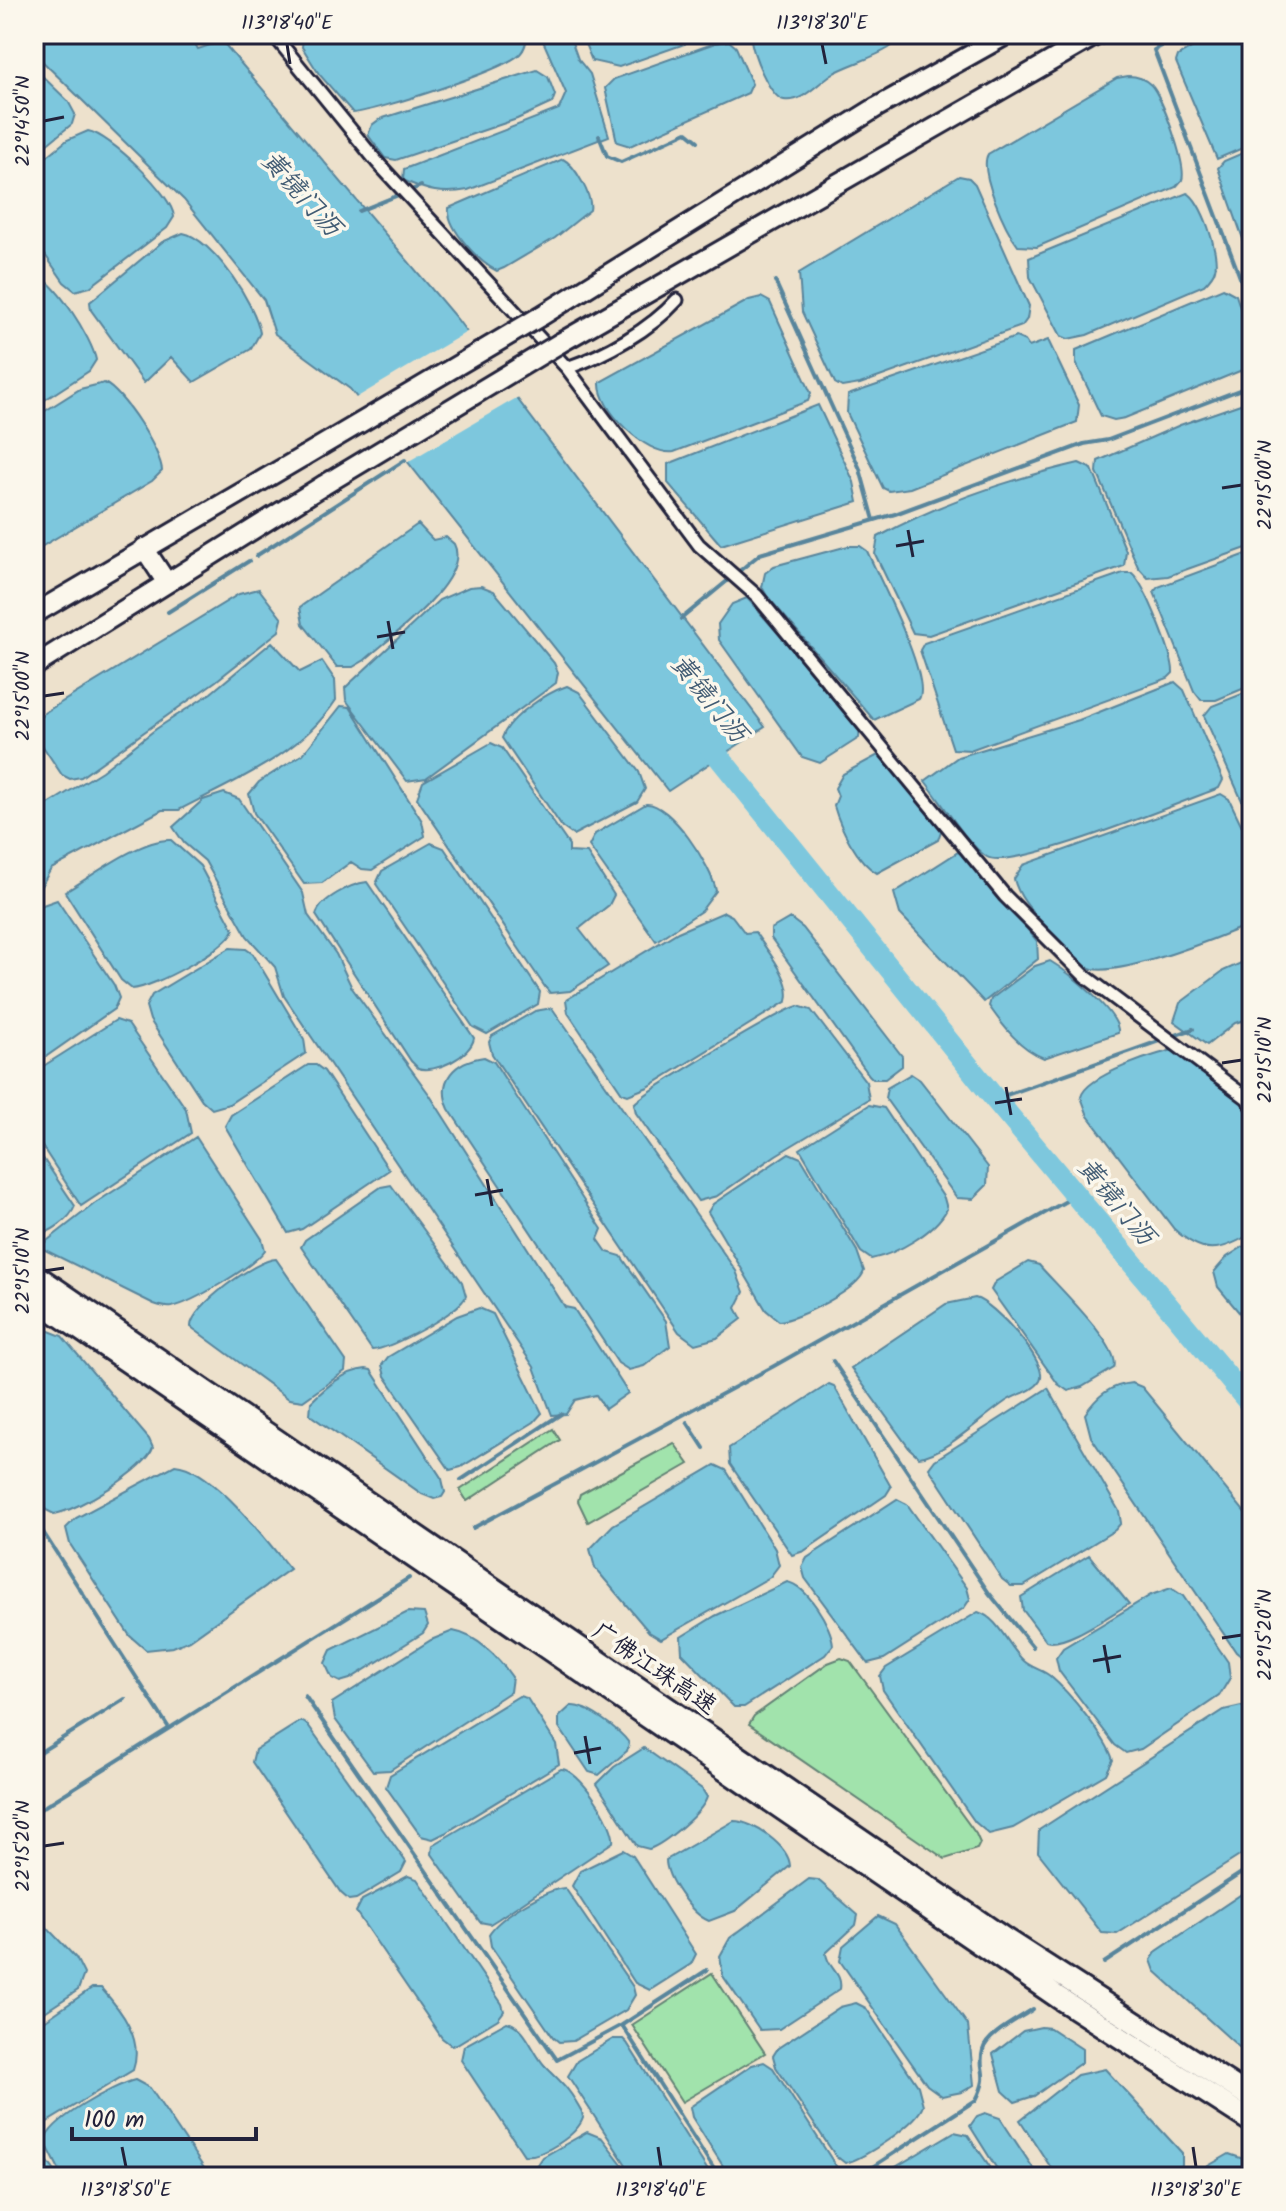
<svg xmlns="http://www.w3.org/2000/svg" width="1286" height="2211" font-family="Kalam,'LXGW WenKai TC',sans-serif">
<rect width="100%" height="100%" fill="#ede1cc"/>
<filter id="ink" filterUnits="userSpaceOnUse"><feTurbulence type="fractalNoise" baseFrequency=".0125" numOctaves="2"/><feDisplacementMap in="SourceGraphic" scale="16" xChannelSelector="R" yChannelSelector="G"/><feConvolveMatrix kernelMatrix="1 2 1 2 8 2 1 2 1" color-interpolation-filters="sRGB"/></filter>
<g filter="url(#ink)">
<path fill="#a1e3ac" stroke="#628274" stroke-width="2" d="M553,1429L560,1440L467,1501L460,1490Z
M674,1443L689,1464L588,1522L578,1501L580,1494Z
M841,1658L850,1661L976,1834L980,1843L977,1849L945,1859L749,1724L754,1716L828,1663Z
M712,1973L765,2053L682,2102L632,2025Z"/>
<path fill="#7dc7dd" stroke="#59859c" stroke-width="2" d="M34,34H189L198,49L222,41L457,319L765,727L668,791L350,389L275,334L264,300L184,200L34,53Z
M309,34H526L527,37C526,43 525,49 520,54C502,71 380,110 353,113L319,74L302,47L303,37Z
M540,34H569L578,59L590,74L609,136L468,190C442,195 427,191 403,180L404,169L559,109L566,93Z
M581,34H713L619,67L592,61Z
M755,34H899C897,40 894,45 889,48C871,59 850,64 832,74C818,83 803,103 784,100C770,98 751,51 751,38Z
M1215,34H1252V144L1217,159L1176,62L1178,56Z
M729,41L736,47L752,84L748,93L630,146L617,142L605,88L614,79L715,43Z
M34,68L68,101L75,114L72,124L34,155Z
M537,70L548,77L555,95L552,103L517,119L396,160L385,158L368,135L372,125L380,119Z
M1128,76C1137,76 1144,78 1151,85C1162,96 1187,166 1182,180L1176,187L1037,247L1018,246C1006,230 978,171 988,154L1117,78Z
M88,131C109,134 173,195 174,217L167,228L90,287L75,291L64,282L34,239V167L67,140Z
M1252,149V252L1248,253L1218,168L1224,161Z
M563,159C575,165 593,197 590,210L555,238L504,268L497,271C480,263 446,228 449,208Z
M959,176L969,178L975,184L1029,306L1027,319L1022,326L860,384L842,387L835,383L802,312L799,273Z
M1187,193C1201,198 1220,254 1215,269C1214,275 1208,281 1204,285L1087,335L1068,339L1061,336L1030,277L1029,258Z
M183,233C212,238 256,305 260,333L251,349L194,382L171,357L144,383L91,310L90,302L162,242Z
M34,274C55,279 92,339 96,360L89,371L34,407Z
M1223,288L1236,295L1252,344V366L1125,418L1114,420L1101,416L1076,363V350Z
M761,297L770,302L811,393L808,401L674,452C646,456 598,409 600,382L749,300Z
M1016,337L1025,341L1029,347L1048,340L1079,405L1077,422L910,488L889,491L883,488L847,413L848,395Z
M104,383C122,390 162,452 162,471L152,481L34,551V418L80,389Z
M1252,400V546L1168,576L1148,578L1138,567L1097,472L1098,461L1180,425Z
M818,405L854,482L858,502L721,545L668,483V464Z
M1079,463L1092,469L1126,551L1124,566L929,635L913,633L875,554L878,537C940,503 1010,479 1079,463Z
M418,524L433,540L446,537L454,544C472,579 389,638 365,660L353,667H337L303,624L300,607Z
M848,546H860L867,551C878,576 932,679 919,699L874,720L767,596L762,587L765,573L774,566Z
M1252,552V685L1216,700H1201L1194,691L1154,592L1158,587Z
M1123,573H1132C1145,584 1174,656 1173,673L1168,678L970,750L953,749L920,650L924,643Z
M481,586L494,591L554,663L558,672L556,683L426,778L407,781L346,700L345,688L439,600L469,587Z
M259,589L282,619L279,631L216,681L81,777L70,779L62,775L34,733V726L44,713L239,594Z
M747,598L860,727L859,738L820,763L802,757L719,640L718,624L732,604Z
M272,642L300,672L322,661L335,680L336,700C300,755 236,780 179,810H162L51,869L34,898V813L102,771L156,729L211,693Z
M1175,682L1184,690L1223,780L1219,788C1183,801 1013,872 987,857C967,844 941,801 925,781L958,757L1079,720Z
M567,686L579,692L639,772L645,789L637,802L573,835L562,827L502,738C509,717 546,693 567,686Z
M1252,690V823L1204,716L1212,706Z
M341,706L350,707L422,821L425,836L372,870L362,869L351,862L322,883L304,884L254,813L249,794L259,782L303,754Z
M491,743L502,748L569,845V852L587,853L614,895L609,905L579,929L608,966L570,991L550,993L545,987L417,798L423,782Z
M880,754L938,821L941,831L938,840L877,873C857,862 840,827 834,806L838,796L835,788L843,774Z
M34,772L45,797L34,811Z
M224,793L239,799L303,893L308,915L336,954L352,988L429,1094L565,1307L574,1309L628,1393L605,1409L596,1395L575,1400L566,1414L552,1415L534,1367L284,996L275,967L247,936L205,861L184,843L173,827L203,800Z
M1221,794L1229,799L1252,847V923C1220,937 1125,975 1093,969C1074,965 1059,943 1048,929C1034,913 1019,899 1014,879L1023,865Z
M646,804C670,802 712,867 716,891L701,911L656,941L589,846L595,834Z
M171,840L200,866L234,930C226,949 153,988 132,989L121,980L65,892C91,877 141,838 171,840Z
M431,843L444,848L540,992L538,1004L487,1034L473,1027L376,884L382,871Z
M958,852L973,863L1037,941L1038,959L984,1002L900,914L894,893Z
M367,882L474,1038C471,1056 435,1074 418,1068L411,1061L316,915C320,899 351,884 367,882Z
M57,900L114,985L119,998L114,1009L34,1065V908Z
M724,912L732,916L745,933L755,932C766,950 793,979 787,1001L648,1087L628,1095L622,1093L568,1013L566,1000L678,932Z
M790,918L803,928L902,1056V1066L885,1079H873L869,1075L771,938V929Z
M230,948L246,949L253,954L304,1039L306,1053L229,1104L212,1109L202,1100L150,1020L146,1006L152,995Z
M1252,958V1018L1235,1023L1207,1045L1174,1021L1180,1003L1223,971Z
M1050,961C1067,971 1121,1014 1118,1033L1044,1058C1020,1049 1003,1026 989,1006L991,999L1035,966Z
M798,1006L811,1010L866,1082L869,1099L776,1155L717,1196L698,1201L636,1113L634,1104C644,1092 780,1011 798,1006Z
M552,1008L736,1271L744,1292L736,1308L742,1319L717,1338L695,1344L679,1332L492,1054L489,1042L492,1036L535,1011Z
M116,1020L128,1024L186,1109L191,1133L81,1206L34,1134V1072Z
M1184,1048L1204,1058L1252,1113V1233C1220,1253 1202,1255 1174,1229L1088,1116L1081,1097C1086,1075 1161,1051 1184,1048Z
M484,1057L494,1062L602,1229L598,1239L607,1252L621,1256L666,1321L670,1346L644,1366L629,1370L618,1363L449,1109C436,1080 455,1061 484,1057Z
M308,1065H316L324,1071L389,1170L302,1229L288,1233L225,1126L231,1115Z
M911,1074L920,1080L988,1167L987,1185L973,1199L957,1198L885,1098L887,1088Z
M869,1105L884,1108L944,1198L947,1209C935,1232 897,1254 871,1259L861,1252L800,1149Z
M196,1137L262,1239L265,1250C254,1266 192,1303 172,1307C166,1308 160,1306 154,1304L39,1247L94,1204Z
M34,1145L75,1206C70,1220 50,1233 35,1236Z
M789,1153L801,1158L857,1251L864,1271C859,1289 798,1320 779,1321L766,1310L708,1212L713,1204Z
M391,1185L462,1282L466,1296C460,1312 389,1350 372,1350L301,1247L305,1240L381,1187Z
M1252,1241V1328L1218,1287L1214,1272L1227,1257Z
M276,1259L346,1361L345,1371L303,1401L289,1399L191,1327C190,1307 257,1259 276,1259Z
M1028,1262L1039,1265C1054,1283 1123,1348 1114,1368L1082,1387L1068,1391L1058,1384L991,1290L995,1282Z
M975,1298C993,1302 1050,1363 1040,1381C1034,1391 1018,1394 1008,1400C984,1415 946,1454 919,1457L909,1448L851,1368L946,1304Z
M479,1308L493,1314L542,1413L534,1422L461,1467L450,1470L385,1376L382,1365L388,1357L457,1316Z
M44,1329L62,1336L149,1439L153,1448C146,1470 77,1511 54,1514L46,1510L34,1493V1332Z
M366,1369L371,1370L442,1479L445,1492L442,1497L434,1499L422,1494L310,1415L311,1402C326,1387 344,1371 366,1369Z
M1132,1383L1142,1387L1252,1521V1665L1236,1652L1091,1437L1085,1414C1097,1396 1110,1385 1132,1383Z
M829,1384L834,1386L891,1487L886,1495L804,1551L792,1555L730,1464L729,1448Z
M1048,1388L1119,1511L1121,1523L1115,1530L1024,1586H1011L1002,1579L929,1468L935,1460Z
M175,1465C213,1468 266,1540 290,1569L190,1640L173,1647L146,1650L130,1636L70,1544L66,1528L76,1518Z
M715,1465L726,1470L775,1549L779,1565L770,1577L661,1639L649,1632L595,1568L590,1549L613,1525Z
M897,1499L907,1504L967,1588L970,1599L964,1608L884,1659L868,1663L805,1578L802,1567L807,1558Z
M1089,1555L1129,1604C1111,1614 1064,1648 1046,1641L1023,1610L1021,1597Z
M787,1582C806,1585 832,1626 833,1645L825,1655L744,1707H734L682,1653L681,1637L715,1616Z
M1171,1588L1183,1596L1228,1662L1230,1678L1219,1696L1141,1749L1126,1753L1115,1745L1059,1671L1056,1658L1063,1648L1151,1595Z
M408,1612L424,1613L428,1625L423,1633L350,1679L340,1682L332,1678L325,1663L331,1650Z
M978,1612C999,1618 1008,1647 1024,1661C1032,1668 1042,1670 1050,1676C1069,1692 1106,1737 1113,1760L1106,1774L1013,1828L989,1834L975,1822L883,1690L880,1676L886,1668Z
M453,1631C477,1635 499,1658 512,1677L510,1692L390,1770L373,1771L335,1719L332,1703L431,1640Z
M519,1696L527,1698L556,1744L559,1764L445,1833L433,1839L421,1836L386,1787L390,1775Z
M571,1706C587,1705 620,1730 629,1743L627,1751L599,1775L589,1772L559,1727V1717Z
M1241,1706L1252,1711V1848L1117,1934L1102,1933L1038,1852L1039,1830L1224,1710Z
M301,1721L308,1725L406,1862L401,1872L356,1899L349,1900L341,1893L252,1762L255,1750Z
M644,1748L702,1789L707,1797C703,1812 664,1844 649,1849L637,1846L597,1784L614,1767Z
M561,1769C578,1768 616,1825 613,1842L498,1919L490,1924L480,1922L432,1854L433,1845Z
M734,1821C753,1821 789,1846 790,1866L735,1911L709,1921C691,1914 666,1878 666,1860Z
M623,1850L633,1856L696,1954L691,1964L650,1990L635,1983L572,1886L580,1871Z
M408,1876L417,1879L502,2004L504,2011L498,2019L457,2044L451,2045L442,2038L356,1912L362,1900Z
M809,1879L818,1880L858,1915L856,1925L826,1953C827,1968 843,1973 840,1989L779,2029L760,2030L723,1976L720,1956L730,1938Z
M1252,1887V2053L1240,2048L1155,1971L1151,1960L1157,1951Z
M565,1888L633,1987L635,1995L626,2010L573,2041L559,2042L553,2037L491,1946L489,1934C499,1917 546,1889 565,1888Z
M34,1914L76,1958L84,1974L78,1990L34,2019Z
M878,1916L895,1924L968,2025L974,2085L962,2092L942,2096L927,2085L840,1961L843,1946Z
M92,1988H101C121,2010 144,2039 133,2070L34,2130V2028Z
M856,2003L866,2008L918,2086L923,2105C919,2122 863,2160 845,2163L835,2155L776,2067L773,2056L778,2048L840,2007Z
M507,2022C526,2026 532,2052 545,2066C563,2084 569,2088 582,2112L583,2118C577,2135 542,2158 524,2155L520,2149L461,2060L464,2046Z
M1041,2027L1050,2028L1082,2049V2062L1034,2096L1015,2102L1003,2091L993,2054L1023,2031Z
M613,2039H623L627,2043L712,2177H634L568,2076L577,2061Z
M764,2062L773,2068L843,2177H730L692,2117L690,2107L752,2065Z
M1105,2069L1182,2153V2165L1168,2177H1057L1020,2120L1077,2075Z
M135,2080L150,2088L210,2177H63L45,2142C47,2121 114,2085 135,2080Z
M985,2113L1000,2118L1039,2177H1002L970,2126L977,2116Z
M587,2132L602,2138L632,2177H539L537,2166L543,2157Z
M954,2132L968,2135L997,2177H879Z
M34,2148L41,2152L59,2177H34Z
M1229,2154L1252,2162V2177H1189Z"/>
<path fill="#ede1cc" d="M470,330L520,396L404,464L354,399Z"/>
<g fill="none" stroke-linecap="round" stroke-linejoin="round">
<path stroke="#59859c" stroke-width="4" d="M1185,34L1154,50L1252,309
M599,136L607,156L621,162L687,132L698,141
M359,211L421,186
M775,281L860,469L874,520
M256,556L405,460
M168,612L249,561
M681,619L760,554L895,514L1084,444L1108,440L1252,385
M995,1099L1193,1029
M833,1361L989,1593L1033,1647
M687,1422L704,1448
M461,1480L561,1414
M34,1518L169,1728
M473,1528L774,1366L1075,1196
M305,1696L557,2060L622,2025L707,1970
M34,1756L125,1699
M34,1813L409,1578
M1104,1963L1252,1866
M622,2025L719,2177
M857,2177L976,2100C991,2071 977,2072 983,2050C987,2034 1019,2019 1033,2009"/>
<path stroke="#7dc7dd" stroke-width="22" d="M702,736L995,1099L1252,1406"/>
<defs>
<path id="minor" d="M273,34L377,162L567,368
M677,300C650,330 605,355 567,368L699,545L757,596L1005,896L1085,976L1247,1098L1252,1105"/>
<path id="trunk" d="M541,316L877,107L1008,34
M560,343L1098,34
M144,548L167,583
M34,614L304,456
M34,666L324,485"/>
<path id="motorway" d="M34,1274L1008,1941L1252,2098
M34,1298L1059,1998L1252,2122"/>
</defs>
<use href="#minor" stroke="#22223b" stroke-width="17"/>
<use href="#trunk" stroke="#22223b" stroke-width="24"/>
<use href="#motorway" stroke="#22223b" stroke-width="26"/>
<use href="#minor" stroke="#fbf7ec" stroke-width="11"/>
<use href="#trunk" stroke="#fbf7ec" stroke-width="18"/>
<use href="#motorway" stroke="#fbf7ec" stroke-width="20"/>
<defs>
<path id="trunk-bridge" d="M304,456L541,316
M324,485L560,343"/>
</defs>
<use href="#trunk-bridge" stroke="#22223b" stroke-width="24" stroke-linecap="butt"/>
<use href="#trunk-bridge" stroke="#fbf7ec" stroke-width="18"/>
</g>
</g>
<path fill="none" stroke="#22223b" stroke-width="3" d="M287,44L290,64M822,44L826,64M44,121L64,117M1222,488L1242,485M908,530L913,557M896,546L924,541M388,621L393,649M377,637L405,632M44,696L64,693M1222,1063L1242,1060M1006,1087L1011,1115M995,1103L1022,1099M487,1179L492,1206M475,1195L503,1190M44,1271L64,1268M1222,1638L1242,1635M1104,1645L1109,1673M1093,1661L1121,1656M585,1736L590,1764M574,1753L601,1748M44,1846L64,1843M122,2147L126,2167M658,2147L661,2167M1193,2147L1196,2167"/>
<g text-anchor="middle" stroke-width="7" stroke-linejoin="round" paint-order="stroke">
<g font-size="24" fill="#22223b" stroke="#fbf7ec">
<text transform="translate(655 1668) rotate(34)" y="8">广佛江珠高速</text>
</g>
<g font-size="26" font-style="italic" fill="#425c74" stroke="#fbf7ec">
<text transform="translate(302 193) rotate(48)" y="9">黄镜门沥</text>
<text transform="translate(710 698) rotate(51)" y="9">黄镜门沥</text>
<text transform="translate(1117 1201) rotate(50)" y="9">黄镜门沥</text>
</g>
</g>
<rect width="1286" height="2211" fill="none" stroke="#fbf7ec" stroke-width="88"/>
<path d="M72 2127v12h184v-12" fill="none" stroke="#22223b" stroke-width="4"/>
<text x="84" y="2127" font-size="24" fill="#22223b" stroke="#fbf7ec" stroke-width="6" paint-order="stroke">100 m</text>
<rect x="44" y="44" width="1198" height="2123" fill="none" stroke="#22223b" stroke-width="3"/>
<g font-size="20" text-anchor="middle" fill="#22223b">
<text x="287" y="29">113°18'40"E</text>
<text x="822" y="29">113°18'30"E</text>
<text transform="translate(22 121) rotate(-90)" y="7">22°14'50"N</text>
<text transform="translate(1264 485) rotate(-90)" y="7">22°15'00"N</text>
<text transform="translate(22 696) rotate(-90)" y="7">22°15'00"N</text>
<text transform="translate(1264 1060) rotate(-90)" y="7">22°15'10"N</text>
<text transform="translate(22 1271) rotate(-90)" y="7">22°15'10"N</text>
<text transform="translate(1264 1635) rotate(-90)" y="7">22°15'20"N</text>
<text transform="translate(22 1846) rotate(-90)" y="7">22°15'20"N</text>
<text x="126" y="2196">113°18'50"E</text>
<text x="661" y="2196">113°18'40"E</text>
<text x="1196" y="2196">113°18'30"E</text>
</g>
</svg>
